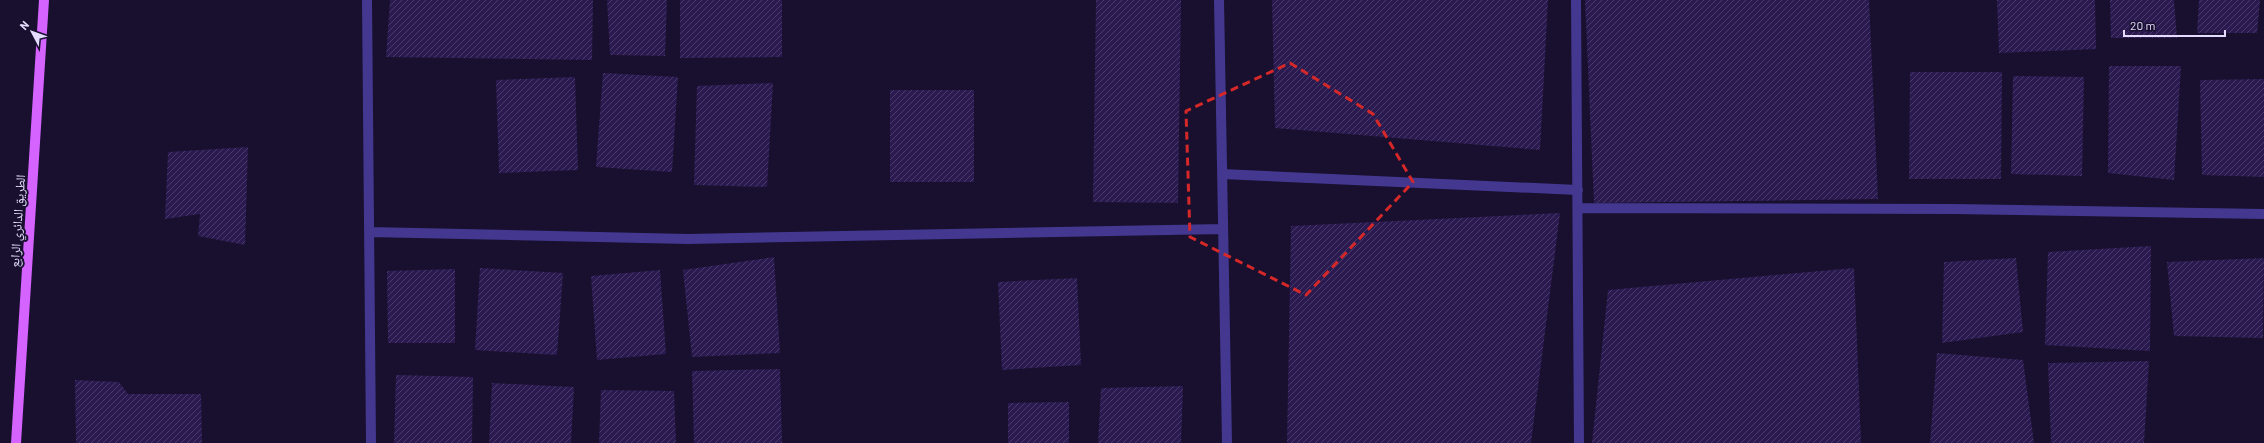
<svg xmlns="http://www.w3.org/2000/svg" width="2264" height="443" font-family="Barlow,'Noto Naskh Arabic',sans-serif">
<defs>
<pattern id="building-hatch" width="6" height="6" patternUnits="userSpaceOnUse"><rect width="6" height="6" fill="#2a1a50"/><path d="M-1 1l2-2M0 6l6-6M5 7l2-2" fill="none" stroke="#493b6a"/></pattern>
</defs>
<rect width="100%" height="100%" fill="#18102e"/>
<path fill="url(#building-hatch)" d="M390,0H593L592,60L386,57Z
M607,0H667L665,56L610,55Z
M680,0H782V57L680,58Z
M1096,0H1181L1178,203L1093,202Z
M1272,0H1548L1540,150L1275,128Z
M1585,0H1869L1878,199L1594,203Z
M1997,0H2095L2096,49L1999,53Z
M2110,0H2174L2177,38H2111Z
M2199,0H2260L2257,33H2197Z
M2109,66H2181L2174,180L2108,173Z
M1910,72H2002L2001,179H1909Z
M603,73L678,77L672,172L596,167Z
M2013,76L2084,77L2082,176L2011,174Z
M575,77L578,170L499,173L496,80Z
M2264,79V177L2202,175L2200,80Z
M773,83L767,187L694,185L697,86Z
M890,90H974V182H890Z
M248,147L245,245L198,236L200,214L165,219L168,152Z
M1560,213L1531,443H1287L1291,226Z
M2151,246L2150,351L2045,345L2048,252Z
M774,257L780,353L692,357L683,270Z
M2016,258L2023,332L1942,343L1944,262Z
M2264,258L2263,338L2174,336L2167,262Z
M480,268L563,273L557,355L475,350Z
M1854,268L1861,443H1592L1608,290Z
M455,269V343H388L387,271Z
M660,270L666,354L597,360L591,276Z
M1077,278L1081,365L1002,370L998,282Z
M1937,353L2023,360L2034,443H1930Z
M2149,361L2144,443H2051L2048,363Z
M780,369L782,443H694L692,371Z
M396,375L473,377L472,443H394Z
M75,380L119,382L128,394H201L202,443H76Z
M492,383L574,387L571,443H489Z
M1183,386L1181,443H1098L1101,388Z
M601,390L674,391L676,443H599Z
M1069,402V443H1008V403Z"/>
<g fill="none" stroke-linecap="round" stroke-linejoin="round">
<path stroke="#433790" stroke-width="10" d="M367,0L371,443
M1219,0L1227,443
M1576,0L1579,443
M1222,174L1578,190
M1578,208L1953,209L2264,214
M369,232L688,239L1223,229"/>
<path stroke="#d463ff" stroke-width="10" d="M16,443L44,0"/>
</g>
<path fill="none" stroke="#d62828" stroke-width="3" stroke-dasharray="8 5" stroke-linejoin="round" d="M1290,63L1373,114L1413,182L1306,295L1190,237L1186,111Z"/>
<g text-anchor="middle" stroke-width="4" stroke-linejoin="round" paint-order="stroke">
<g font-size="13" fill="#e4dcff" stroke="#18102e">
<text transform="translate(17 221) rotate(-86)" y="5">الطريق الدائري الرابع</text>
</g>
</g>
<g transform="translate(32 32) rotate(311)" stroke="#18102e" stroke-width="3" paint-order="stroke">
<path d="M0-3L7 15L0 10L-7 15Z" fill="#e4dcff"/>
<text y="-6" font-size="11" font-weight="bold" text-anchor="middle" fill="#e4dcff">N</text>
</g>
<path d="M2124 30v6h101v-6" fill="none" stroke="#e4dcff" stroke-width="2"/>
<text x="2130" y="30" font-size="12" fill="#e4dcff" stroke="#18102e" stroke-width="3" paint-order="stroke">20 m</text>
</svg>
